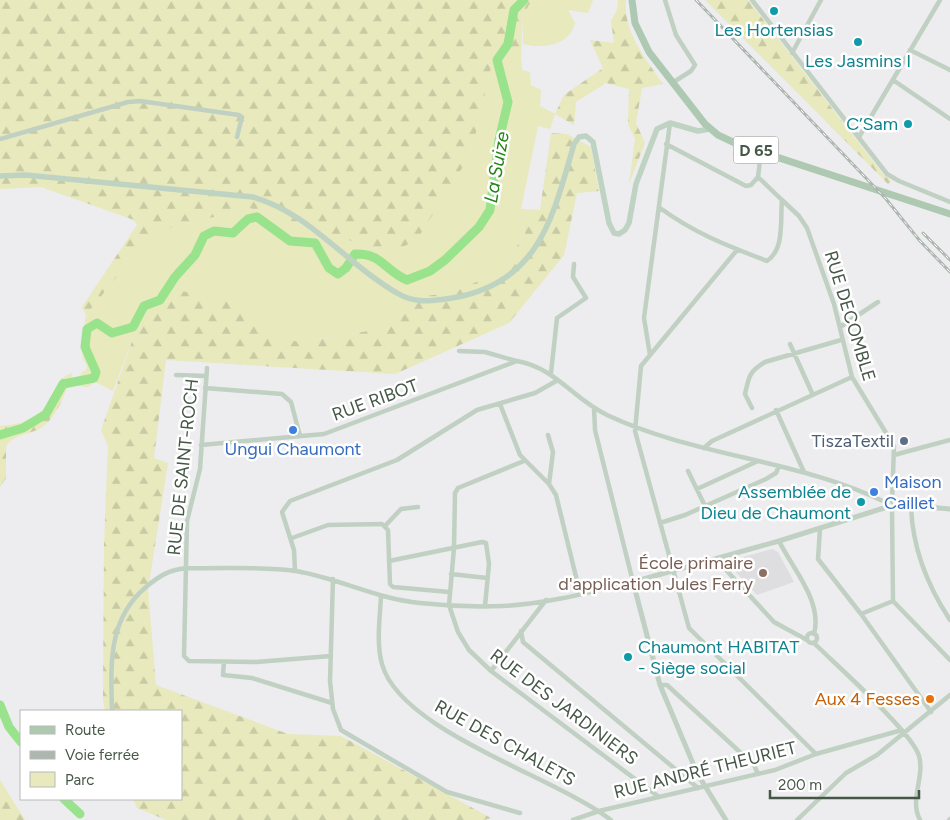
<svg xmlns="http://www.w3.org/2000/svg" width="950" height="820" font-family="Figtree,sans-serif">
<defs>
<pattern id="forest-firs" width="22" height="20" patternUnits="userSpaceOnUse" patternTransform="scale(1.25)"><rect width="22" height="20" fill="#e8e9bc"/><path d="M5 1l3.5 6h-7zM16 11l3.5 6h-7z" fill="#c8caa3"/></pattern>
</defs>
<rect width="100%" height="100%" fill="#edecee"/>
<path fill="#dedddf" d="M772,549L778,552L794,582L757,595L728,564L729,561Z"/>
<path fill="#e8e9bc" d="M532,0H593L588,13L568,10L575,23C569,46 543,49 523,44V15Z
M506,51L521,57L522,70L530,72L531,85L541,90L540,106L555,114L550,129L538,126L521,209L525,234L505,264L476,282L451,293L424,296L412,309L368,331L299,342L274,336L237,304L148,310L136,330L113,391L95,382L88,387L79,386L81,373L86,370L87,366L83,359L81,345L86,315L153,232L250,208L388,253L471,154L493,59Z"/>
<path fill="url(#forest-firs)" d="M0,0H532L523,15L521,57L506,51L493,59L471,154L416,241L388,253L250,208L153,232L86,315L82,307L137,225L134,220L41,187L0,189Z
M618,0H626C623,33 646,59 663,84L642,88L636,123L645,143L629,184L635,139L628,124L629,89L606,83L576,102L574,125L555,114L564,95L603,68L590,40L614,43L611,21L617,10Z
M705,0H748L883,174L891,181L888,184Z
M551,133L567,134L591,147L599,191L577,193L564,255L509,323L395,374L166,360L154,458L168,463L148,590L156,685L288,734L341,736L491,818L484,820H166L137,808L133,799H181V711H105L103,701L104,545L108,446L101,430L136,330L148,310L174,289L237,304L274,336L299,342L368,331L412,309L424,296L451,293L476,282L505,264L525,234L521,209L540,210Z
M73,373C66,390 57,420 39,429C27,435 15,434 6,446V478L0,487V426C13,425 31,422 41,412C54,400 54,377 73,373Z
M0,780L25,820H0Z"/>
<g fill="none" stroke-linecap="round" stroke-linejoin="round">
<path stroke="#99e38d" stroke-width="9" d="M0,435L23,428L46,414L63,384L94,378L96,372L85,347L87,329L97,323L112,333L133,327L144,306L160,300L175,277L195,255L204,236L214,231L233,233L248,219L257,217L290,241L315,243L329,268L338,274L346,268L355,254C382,253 385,271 407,280L430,271L445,260L479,227L490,210L499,140L508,102L497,60L508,44L514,10L524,0
M0,705L9,727L21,742
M64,799L80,814"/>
<path stroke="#c0d0c2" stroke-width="4.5" d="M665,0L676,35L695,65L691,71L672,83
M752,0L887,174L899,181L950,202
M910,50L950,70
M792,53L821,0
M893,80L950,119
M859,137L940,0
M0,139L128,102L140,101L239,115L242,117L237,137
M666,144L746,186L751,185L758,177
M782,200L799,216L807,228L834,304L852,377L894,446L892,502
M660,208C696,234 726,245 767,261C785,249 780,220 782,200L758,177L761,152
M737,250L641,366L635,431L689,628L816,754
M840,327L878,302
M790,344L812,393
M459,351L485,352L516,361
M650,355L644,318L670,123
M207,368L200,469L187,521L184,656L189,661L256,662L331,656
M551,373L557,318L586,298L573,277L574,264
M176,375L206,376
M205,388L282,394L291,402L300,436
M500,404L520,455L549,484L556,495L580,593
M752,408L745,394C749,376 749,372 765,362L841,340
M776,410L804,472
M548,435L553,452L549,484
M201,445L324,434L517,361C556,368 573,399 607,415C696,457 798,459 887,503
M704,448L712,441L852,377
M894,455L950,440
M524,461L458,488L455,493L454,548L449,605L458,632L469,650L491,671L659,797
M688,471L705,506
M697,489L758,461
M911,505C912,547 927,585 950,620
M892,509L893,601L950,660
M660,523L685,515L766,479L776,473L779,466
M385,526L401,509L418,507
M820,529L818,559L861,614L931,712
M292,538L328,525L382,524L388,530L390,584L393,587L449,592
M779,541C792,568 823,601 814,634
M716,559L774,622L807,640
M389,561L482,542L486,543L489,564L485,606
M295,571L294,550L282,512L290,501L397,460L477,410L535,393L558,380
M451,574L487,578
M333,579L330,681L333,709L341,730L447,792L520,813
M381,596C380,617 376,643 382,664C400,731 556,777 611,820
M861,614L893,601
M521,631L523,642L698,788
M807 638a5 5 0 1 1 10 0a5 5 0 1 1-10 0Z
M814,643C835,664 913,733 919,756C925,778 909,799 920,820
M224,662L223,675L252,678L332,703
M491,671L546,600
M660,685H667L754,765L758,774
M112,711C111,665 107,620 146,587C159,576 169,570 186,568C221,569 261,566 296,571C338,578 377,599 420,603C447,606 476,607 503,606C546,604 591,592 633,582L595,430L594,408
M573,820L599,811L775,770L816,754L902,730
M797,820L846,773L877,755L950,695
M949,820L950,819"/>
<path stroke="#c0d0c2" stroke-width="5" d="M894,504L950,509
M726,820L697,773L660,685L633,582L779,541L887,507"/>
<path stroke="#bfd3c3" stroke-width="5.5" d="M0,176L26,175L253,197C310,213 346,264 397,293C415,304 431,301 452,298C539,284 553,217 574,144L579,137L586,136L593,142L609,223L614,233L619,234L625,230L629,223L636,184L657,129L670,123L698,131L710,129"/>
<path stroke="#adc9b1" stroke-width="7" d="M632,0L635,23L649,52L705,124L718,135L737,144L950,214"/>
<defs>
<path id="rail" d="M696,0L886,199L920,241L950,272
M923,233L950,260"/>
</defs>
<use href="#rail" stroke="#aeb6b0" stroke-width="3"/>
<use href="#rail" stroke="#fff" stroke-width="1" stroke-dasharray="4" stroke-linecap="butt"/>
</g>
<g fill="#0f9aa8" stroke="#fff" stroke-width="2">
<circle cx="774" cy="11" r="5"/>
<circle cx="858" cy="42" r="5"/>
<circle cx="908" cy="124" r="5"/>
<circle cx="861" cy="502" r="5"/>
<circle cx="628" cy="657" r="5"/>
</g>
<g fill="#3f7fe0" stroke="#fff" stroke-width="2">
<circle cx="293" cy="430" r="5"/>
<circle cx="874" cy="492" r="5"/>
</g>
<circle fill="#5c6f8a" stroke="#fff" stroke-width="2" cx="904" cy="441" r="5"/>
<circle fill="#8d6e63" stroke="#fff" stroke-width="2" cx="763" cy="573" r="5"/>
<circle fill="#e8710a" stroke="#fff" stroke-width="2" cx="930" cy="699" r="5"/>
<g text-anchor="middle" stroke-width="5" stroke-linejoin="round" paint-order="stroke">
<rect fill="#fff" stroke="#7e897f" stroke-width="1" x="733.5" y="136.5" width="45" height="27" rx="4"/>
<g font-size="16" font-weight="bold" fill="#465748">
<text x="756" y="156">D 65</text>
</g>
<g font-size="18" fill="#0d838f" stroke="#fff">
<text x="774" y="36">Les Hortensias</text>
<text x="858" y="67">Les Jasmins I</text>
<text x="898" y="130" text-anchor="end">C’Sam</text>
<text x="851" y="498" text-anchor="end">Assemblée de<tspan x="851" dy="21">Dieu de Chaumont</tspan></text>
<text x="638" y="653" text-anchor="start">Chaumont HABITAT<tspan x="638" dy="21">- Siège social</tspan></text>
</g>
<g font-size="18" fill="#465748" stroke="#fff">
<text transform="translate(850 316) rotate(73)" y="6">RUE DECOMBLE</text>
<text transform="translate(375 400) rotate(-20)" y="6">RUE RIBOT</text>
<text transform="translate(183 467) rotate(-84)" y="6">RUE DE SAINT-ROCH</text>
<text transform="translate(564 707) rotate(37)" y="6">RUE DES JARDINIERS</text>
<text transform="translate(505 743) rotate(29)" y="6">RUE DES CHALETS</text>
<text transform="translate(705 770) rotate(-14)" y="6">RUE ANDRÉ THEURIET</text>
</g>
<g font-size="18" fill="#4e5e75" stroke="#fff" text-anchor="end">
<text x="894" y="447">TiszaTextil</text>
</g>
<g font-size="18" fill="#366cbe" stroke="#fff">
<text x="293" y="455">Ungui Chaumont</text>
<text x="884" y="488" text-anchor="start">Maison<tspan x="884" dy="21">Caillet</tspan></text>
</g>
<g font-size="18" fill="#785e54" stroke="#fff" text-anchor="end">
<text x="753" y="569">École primaire<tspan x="753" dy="21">d'application Jules Ferry</tspan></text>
</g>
<g font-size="18" fill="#c56008" stroke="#fff" text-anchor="end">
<text x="920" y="705">Aux 4 Fesses</text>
</g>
<g font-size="19" font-style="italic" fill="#258417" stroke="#fff">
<text transform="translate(496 167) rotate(-80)" y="7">La Suize</text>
</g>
</g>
<rect x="20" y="710" width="162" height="90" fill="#ffffff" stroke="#b5bcb6"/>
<rect x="30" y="726" width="25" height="8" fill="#adc9b1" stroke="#b5bcb6"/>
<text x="65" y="735" font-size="15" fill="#465748">Route</text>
<rect x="30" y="751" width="25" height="8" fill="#aeb6b0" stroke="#b5bcb6"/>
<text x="65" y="760" font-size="15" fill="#465748">Voie ferrée</text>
<rect x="30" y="772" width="25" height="15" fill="#e8e9bc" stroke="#b5bcb6"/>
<text x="65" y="785" font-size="15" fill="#465748">Parc</text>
<path d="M770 790v8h149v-8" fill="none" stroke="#465748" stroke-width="2.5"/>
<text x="778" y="790" font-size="15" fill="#465748" stroke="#ffffff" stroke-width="4" paint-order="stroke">200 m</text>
</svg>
